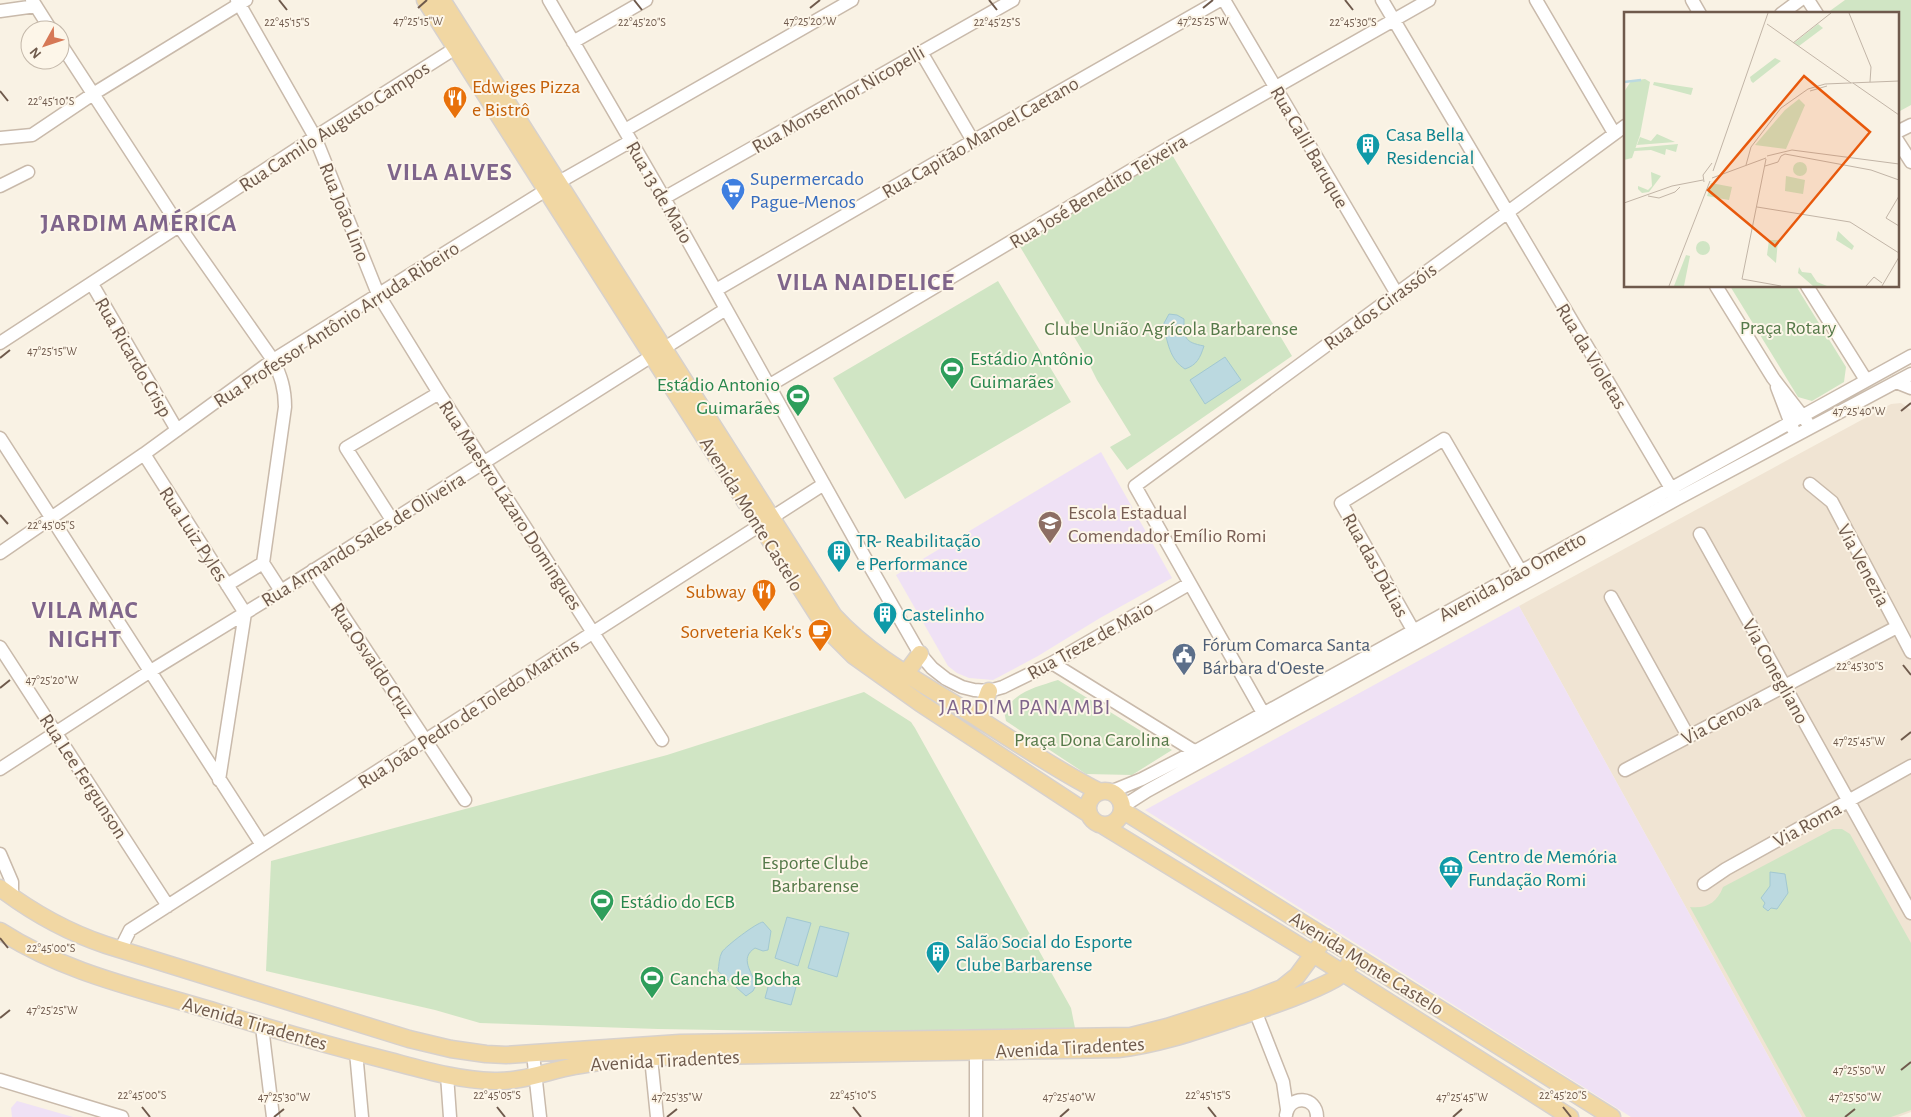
<svg xmlns="http://www.w3.org/2000/svg" width="1911" height="1117" font-family="'Alegreya Sans',sans-serif">
<rect width="100%" height="100%" fill="#f9f2e4"/>
<path fill="#f0e4d3" d="M1901,403L1911,410V1112L1898,1117H1802L1519,606L1891,404Z"/>
<path fill="#efe1f5" d="M1101,452L1172,578L1100,618L1038,656L993,680L969,678L957,673L948,666L896,575Z
M1519,606L1802,1117H1631L1145,810Z
M17,1101L73,1117H12L11,1108Z"/>
<path fill="#d0e5c4" d="M1845,0H1911V105L1900,111L1897,107V14L1827,13Z
M1171,153L1292,356L1127,470L1110,447L1131,435L1097,380L1082,350L1019,245Z
M998,281L1071,402L905,499L833,378Z
M1730,286H1796L1846,367L1844,382L1812,401L1798,397Z
M1058,680L1172,750L1132,775L1086,774L1006,721L1004,711C1017,691 1036,687 1058,680Z
M864,692L911,722L915,728L1071,1008L1075,1028L1044,1030L972,1029L885,1033L658,1029L480,1023L435,1010L266,971L271,861L667,755Z
M1833,829H1842L1850,834L1911,943V1110L1891,1117H1806L1690,907C1706,909 1717,903 1723,887Z"/>
<path fill="#bbd9e0" stroke="#a2c8d1" d="M1169,314L1177,315L1184,319C1184,338 1184,342 1204,346C1200,358 1197,365 1185,369C1169,359 1168,342 1163,325Z
M1225,357L1241,380L1205,404L1190,380Z
M1770,872L1785,874L1788,893L1777,909L1771,908L1768,911L1763,907L1765,903L1761,898L1770,886Z
M787,917L811,923L798,966L775,958Z
M763,922L771,931L768,950L763,951L755,948C739,958 752,972 756,985L753,991L746,996L718,971C719,966 719,957 722,952C726,946 756,923 763,922Z
M820,926L849,933L837,977L808,968Z
M770,980L796,987L791,1005L765,998Z"/>
<g fill="none" stroke-linecap="round" stroke-linejoin="round">
<defs>
<path id="minor" d="M32,0L51,30
M237,0L315,137L378,294L439,393L662,740
M549,0L664,198L868,563L920,654L932,668L946,679L962,687L974,690L989,691L1003,687L1052,663L1189,584
M1224,0L1397,294
M1382,0L1675,495
M1536,0L1614,133
M1692,0L1700,14
M1808,0L1817,14
M0,11L36,6
M1781,14L1800,0
M573,42L646,0
M60,43L179,226L273,360C281,376 285,389 285,407L263,563L281,591
M921,52L973,141
M625,130L852,0
M1897,132L1911,125
M0,138L32,135L93,94L246,0
M1897,140L1911,162
M0,186L28,172
M664,198L1013,0
M92,284L177,430
M1716,286L1773,378L1807,422
M1807,286L1866,380
M716,290L973,141L1220,0
M0,343L315,137L462,44
M1896,382L1911,388
M770,385L1172,146L1429,0
M1777,387L1793,429
M0,438L262,845
M144,454L245,613L219,780
M1810,484L1832,502L1911,652
M392,520L346,448L439,393
M1700,534L1911,913
M0,553L144,454L273,360L559,182L631,141
M313,570L465,800
M227,585L263,563
M1611,597L1688,736
M1417,637L1341,503L1444,439L1524,577
M0,647L168,906
M1052,663L1199,754
M1267,720L1135,486L1625,126
M0,769L149,672L281,591L726,309
M1625,770L1897,627
M1110,792L1142,779L1194,752L1911,356
M1122,807L1147,791L1677,499L1911,374
M0,854L12,882V897
M1704,884L1726,869L1911,766
M120,950L130,930L824,484
M1252,1003L1283,1082L1287,1109
M262,1027L273,1117
M976,1045V1117
M650,1048L657,1117
M356,1052L362,1117
M533,1054L540,1117
M447,1075L450,1117
M0,1080L122,1117
M1286,1115C1289,1094 1317,1096 1317,1117"/>
<path id="major" d="M425,0L826,628L854,656L920,703L1089,814
M442,0L834,616C874,660 930,687 979,719C1019,744 1058,771 1100,792
M906,673L920,654
M979,718L989,691
M1088 808a17 17 0 1 1 34 0a17 17 0 1 1-34 0Z
M1122,810L1612,1117
M1102,825L1313,954L1570,1117
M0,888C33,913 67,932 106,945L409,1039L451,1049L486,1054L506,1055L680,1043L1131,1036L1167,1027L1251,1000L1282,988L1297,976L1326,937
M0,931C68,975 147,990 223,1014C278,1031 334,1047 390,1061C424,1070 458,1080 494,1081C522,1082 548,1071 575,1066C600,1061 625,1059 650,1057L1118,1049C1160,1044 1199,1030 1239,1017C1268,1007 1308,994 1335,979C1344,974 1349,964 1354,956"/>
</defs>
<use href="#minor" stroke="#c9baab" stroke-width="15"/>
<use href="#major" stroke="#d7d1cd" stroke-width="19"/>
<use href="#minor" stroke="#fff" stroke-width="12"/>
<use href="#major" stroke="#f1d7a3" stroke-width="16"/>
</g>
<path fill="none" stroke="#6f5a4c" stroke-width="2" d="M279,0L287,10M634,0L642,10M989,0L997,10M1345,0L1353,10M418,8L427,0M810,8L820,0M1203,8L1213,0M0,91L8,101M0,358L10,350M1901,411L1911,403M0,515L8,524M1903,665L1911,675M0,688L10,680M1901,740L1911,732M0,938L8,948M0,1018L10,1010M1901,1070L1911,1062M142,1107L150,1117M497,1107L505,1117M853,1107L861,1117M1208,1107L1216,1117M1563,1107L1571,1117M274,1117L284,1109M667,1117L677,1109M1060,1117L1069,1109M1453,1117L1462,1109M1845,1117L1855,1109"/>
<defs>
<symbol id="restaurant-pin" viewBox="-11 -11 22 30"><path d="M0 17L-7.5 6A9.5 9.5 0 1 1 7.5 6Z" fill="#e8710a" stroke="#fdf6e9"/><path d="M-5-6h1v4h1v-4h1v4h1v-4h1v5L-1.5 .5V6h-2V.5L-5-1ZM5-6V6H3V1.5H1.5Q1.5-4 5-6Z" fill="#fff"/></symbol>
<symbol id="building-pin" viewBox="-11 -11 22 30"><path d="M0 17L-7.5 6A9.5 9.5 0 1 1 7.5 6Z" fill="#0f9aa8" stroke="#fdf6e9"/><path d="M-4-6H4V6H1V3H-1V6H-4ZM-2.5-4.3h1.7v1.8h-1.7ZM.8-4.3h1.7v1.8H.8ZM-2.5-1h1.7V.8h-1.7ZM.8-1h1.7V.8H.8Z" fill="#fff"/></symbol>
<symbol id="supermarket-pin" viewBox="-11 -11 22 30"><path d="M0 17L-7.5 6A9.5 9.5 0 1 1 7.5 6Z" fill="#3f7fe0" stroke="#fdf6e9"/><path d="M-6-5.5h2.5l.6 2H6L4.5 2H-2.5L-4.4-4H-6ZM-1.5 3.2a1.3 1.3 0 1 0 .1 0ZM3 3.2a1.3 1.3 0 1 0 .1 0Z" fill="#fff"/></symbol>
<symbol id="stadium-pin" viewBox="-11 -11 22 30"><path d="M0 17L-7.5 6A9.5 9.5 0 1 1 7.5 6Z" fill="#2e9e5b" stroke="#fdf6e9"/><path d="M0-5a6.5 5 0 1 0 0 10a6.5 5 0 1 0 0-10ZM-3.5-1.8h7v3.6h-7Z" fill="#fff"/></symbol>
<symbol id="school-pin" viewBox="-11 -11 22 30"><path d="M0 17L-7.5 6A9.5 9.5 0 1 1 7.5 6Z" fill="#8d6e63" stroke="#fdf6e9"/><path d="M0-5L7-2L0 1L-7-2ZM-4 1L0 2.5L4 1V4Q0 6-4 4Z" fill="#fff"/></symbol>
<symbol id="cafe-pin" viewBox="-11 -11 22 30"><path d="M0 17L-7.5 6A9.5 9.5 0 1 1 7.5 6Z" fill="#e8710a" stroke="#fdf6e9"/><path d="M-5.5-4.5H6V0H3Q3 3.5 0 3.5H-2.5Q-5.5 3.5-5.5 0ZM3-3.2v2h1.7v-2ZM-6 4.5H4V6H-6Z" fill="#fff"/></symbol>
<symbol id="civic-pin" viewBox="-11 -11 22 30"><path d="M0 17L-7.5 6A9.5 9.5 0 1 1 7.5 6Z" fill="#5c6f8a" stroke="#fdf6e9"/><path d="M-.6-6.5H3V-4.5H.6V-3L4-1V1h2V6H-6V1h2V-1L-.6-3ZM-1.2 2.5V6h2.4V2.5Z" fill="#fff"/></symbol>
<symbol id="museum-pin" viewBox="-11 -11 22 30"><path d="M0 17L-7.5 6A9.5 9.5 0 1 1 7.5 6Z" fill="#0f9aa8" stroke="#fdf6e9"/><path d="M0-6L6-3V-2H-6V-3ZM-5-1h2V3h-2ZM-1-1h2V3h-2ZM3-1h2V3H3ZM-6 4H6V6H-6Z" fill="#fff"/></symbol>
</defs>
<g fill-rule="evenodd">
<use href="#restaurant-pin" x="441" y="84" width="28" height="38"/>
<use href="#building-pin" x="1354" y="131" width="28" height="38"/>
<use href="#supermarket-pin" x="719" y="176" width="28" height="38"/>
<use href="#stadium-pin" x="938" y="355" width="28" height="38"/>
<use href="#stadium-pin" x="784" y="382" width="28" height="38"/>
<use href="#school-pin" x="1036" y="509" width="28" height="38"/>
<use href="#building-pin" x="825" y="538" width="28" height="38"/>
<use href="#restaurant-pin" x="750" y="577" width="28" height="38"/>
<use href="#building-pin" x="871" y="600" width="28" height="38"/>
<use href="#cafe-pin" x="806" y="617" width="28" height="38"/>
<use href="#civic-pin" x="1170" y="641" width="28" height="38"/>
<use href="#museum-pin" x="1437" y="854" width="28" height="38"/>
<use href="#stadium-pin" x="588" y="887" width="28" height="38"/>
<use href="#building-pin" x="924" y="939" width="28" height="38"/>
<use href="#stadium-pin" x="638" y="964" width="28" height="38"/>
</g>
<g text-anchor="middle" stroke-width="4" stroke-linejoin="round" paint-order="stroke">
<g font-size="20" fill="#c56008" stroke="#fdf6e9" text-anchor="end">
<text x="472" y="93" text-anchor="start">Edwiges Pizza<tspan x="472" dy="23">e Bistrô</tspan></text>
<text x="746" y="598">Subway</text>
<text x="802" y="638">Sorveteria Kek's</text>
</g>
<g font-size="20" fill="#6f5a4c" stroke="#fdf6e9">
<text transform="translate(838 99) rotate(-30)" y="7">Rua Monsenhor Nicopelli</text>
<text transform="translate(334 126) rotate(-33)" y="7">Rua Camilo Augusto Campos</text>
<text transform="translate(980 137) rotate(-30)" y="7">Rua Capitão Manoel Caetano</text>
<text transform="translate(1310 147) rotate(60)" y="7">Rua Calil Baruque</text>
<text transform="translate(1098 191) rotate(-31)" y="7">Rua José Benedito Teixeira</text>
<text transform="translate(660 192) rotate(60)" y="7">Rua 13 de Maio</text>
<text transform="translate(345 212) rotate(68)" y="7">Rua João Lino</text>
<text transform="translate(1380 306) rotate(-36)" y="7">Rua dos Girassóis</text>
<text transform="translate(336 324) rotate(-33)" y="7">Rua Professor Antônio Arruda Ribeiro</text>
<text transform="translate(1592 356) rotate(59)" y="7">Rua da Violetas</text>
<text transform="translate(134 357) rotate(60)" y="7">Rua Ricardo Crisp</text>
<text transform="translate(511 505) rotate(57)" y="7">Rua Maestro Lázaro Domingues</text>
<text transform="translate(752 514) rotate(58)" y="7">Avenida Monte Castelo</text>
<text transform="translate(194 534) rotate(57)" y="7">Rua Luiz Pyles</text>
<text transform="translate(363 539) rotate(-32)" y="7">Rua Armando Sales de Oliveira</text>
<text transform="translate(1376 565) rotate(61)" y="7">Rua das DáLias</text>
<text transform="translate(1864 565) rotate(62)" y="7">Via Venezia</text>
<text transform="translate(1512 576) rotate(-29)" y="7">Avenida João Ometto</text>
<text transform="translate(1090 640) rotate(-29)" y="7">Rua Treze de Maio</text>
<text transform="translate(373 660) rotate(56)" y="7">Rua Osvaldo Cruz</text>
<text transform="translate(1776 671) rotate(61)" y="7">Via Conegliano</text>
<text transform="translate(468 713) rotate(-33)" y="7">Rua João Pedro de Toledo Martins</text>
<text transform="translate(1721 719) rotate(-28)" y="7">Via Genova</text>
<text transform="translate(84 776) rotate(57)" y="7">Rua Lee Fergunson</text>
<text transform="translate(1807 824) rotate(-29)" y="7">Via Roma</text>
<text transform="translate(1367 963) rotate(32)" y="7">Avenida Monte Castelo</text>
<text transform="translate(255 1023) rotate(16)" y="7">Avenida Tiradentes</text>
<text transform="translate(1070 1047) rotate(-3)" y="7">Avenida Tiradentes</text>
<text transform="translate(665 1060) rotate(-3)" y="7">Avenida Tiradentes</text>
</g>
<g font-size="20" fill="#0d838f" stroke="#fdf6e9" text-anchor="start">
<text x="1386" y="141">Casa Bella<tspan x="1386" dy="23">Residencial</tspan></text>
<text x="856" y="547">TR- Reabilitação<tspan x="856" dy="23">e Performance</tspan></text>
<text x="902" y="621">Castelinho</text>
<text x="1468" y="863">Centro de Memória<tspan x="1468" dy="23">Fundação Romi</tspan></text>
<text x="956" y="948">Salão Social do Esporte<tspan x="956" dy="23">Clube Barbarense</tspan></text>
</g>
<g font-size="20" fill="#366cbe" stroke="#fdf6e9" text-anchor="start">
<text x="750" y="185">Supermercado<tspan x="750" dy="23">Pague-Menos</tspan></text>
</g>
<g font-size="20" fill="#557949" stroke="#fdf6e9">
<text x="1788" y="334">Praça Rotary</text>
<text x="1171" y="335">Clube União Agrícola Barbarense</text>
<text x="1092" y="746">Praça Dona Carolina</text>
<text x="815" y="869">Esporte Clube<tspan x="815" dy="23">Barbarense</tspan></text>
</g>
<g font-size="20" fill="#27864d" stroke="#fdf6e9" text-anchor="start">
<text x="970" y="365">Estádio Antônio<tspan x="970" dy="23">Guimarães</tspan></text>
<text x="780" y="391" text-anchor="end">Estádio Antonio<tspan x="780" dy="23">Guimarães</tspan></text>
<text x="620" y="908">Estádio do ECB</text>
<text x="670" y="985">Cancha de Bocha</text>
</g>
<g font-size="20" fill="#785e54" stroke="#fdf6e9" text-anchor="start">
<text x="1068" y="519">Escola Estadual<tspan x="1068" dy="23">Comendador Emílio Romi</tspan></text>
</g>
<g font-size="20" fill="#4e5e75" stroke="#fdf6e9" text-anchor="start">
<text x="1202" y="651">Fórum Comarca Santa<tspan x="1202" dy="23">Bárbara d'Oeste</tspan></text>
</g>
<g font-size="22" letter-spacing="1" fill="#7f658b" stroke="#fdf6e9">
<text x="1025" y="714">JARDIM PANAMBI</text>
</g>
<g font-size="25" font-weight="bold" letter-spacing="1" fill="#7f658b" stroke="#fdf6e9">
<text x="450" y="180">VILA ALVES</text>
<text x="139" y="231">JARDIM AMÉRICA</text>
<text x="866" y="290">VILA NAIDELICE</text>
<text x="85" y="618">VILA MAC<tspan x="85" dy="29">NIGHT</tspan></text>
</g>
</g>
<g transform="translate(1624 12)">
<rect width="275" height="275" fill="#f9f2e4"/>
<path d="M194,12L199,16L175,34L170,31ZM151,46L157,49L129,71L127,69L126,65ZM21,67L26,70L16,123L8,146L0,148V80L7,69ZM30,70L69,76L67,83L29,73ZM175,87L181,93L162,137L131,133L161,98ZM33,122L51,130L13,133L16,125L27,129ZM54,132L52,140L42,137L41,143L27,138L10,139L11,136ZM169 157a7 7 0 1 1 14 0a7 7 0 1 1-14 0ZM27,160L37,164L25,180L18,181L14,177V174L24,178L28,174ZM162,164L181,168L179,182L161,179ZM87,171L108,175L105,188L83,184ZM214,219L230,234L228,238L212,228ZM145,228H154L152,251L143,243ZM72 236a7 7 0 1 1 14 0a7 7 0 1 1-14 0ZM62,243L66,244L60,274H50ZM175,255L178,260L187,261L193,270L203,274H189L174,261Z" fill="#d0e5c4"/>
<path fill="none" stroke="#bbd9e0" stroke-width="2.5" d="M0,70L17,68"/>
<path fill="none" stroke="#c2b5a7" stroke-width="1" d="M225,1L247,55L246,70M143,12L227,71M169,31L207,1M229,71L275,103M186,79L203,74M143,144L168,138L275,152M142,147L118,267L157,274M122,153L127,135L157,96L184,77L201,72L275,69M141,154L154,150L157,144L161,142L247,158L275,168M89,159L144,1M88,166L142,146M80,170L79,163L88,151M24,184L35,186L51,180L56,175M275,184L262,206L275,214M0,191L48,174L79,168M133,195L226,210L275,241M45,274L86,169M242,274L250,265L258,271M258,274L275,245"/>
<path fill="#e8590c" fill-opacity="0.15" stroke="#e8590c" stroke-width="2.5" d="M180,64L246,120L151,234L84,178Z"/>
<rect width="275" height="275" fill="none" stroke="#6f5a4c" stroke-width="2.5"/>
</g>
<g font-size="12" text-anchor="middle" fill="#6f5a4c" stroke="#fdf6e9" stroke-width="4" stroke-linejoin="round" paint-order="stroke">
<text x="418" y="25">47°25'15"W</text>
<text x="810" y="25">47°25'20"W</text>
<text x="1203" y="25">47°25'25"W</text>
<text x="997" y="26">22°45'25"S</text>
<text x="1353" y="26">22°45'30"S</text>
<text x="287" y="26">22°45'15"S</text>
<text x="642" y="26">22°45'20"S</text>
<text x="51" y="105">22°45'10"S</text>
<text x="52" y="355">47°25'15"W</text>
<text x="1859" y="415">47°25'40"W</text>
<text x="51" y="529">22°45'05"S</text>
<text x="1860" y="670">22°45'30"S</text>
<text x="52" y="684">47°25'20"W</text>
<text x="1859" y="745">47°25'45"W</text>
<text x="51" y="952">22°45'00"S</text>
<text x="52" y="1014">47°25'25"W</text>
<text x="1859" y="1074">47°25'50"W</text>
<text x="142" y="1099">22°45'00"S</text>
<text x="497" y="1099">22°45'05"S</text>
<text x="853" y="1099">22°45'10"S</text>
<text x="1208" y="1099">22°45'15"S</text>
<text x="1563" y="1099">22°45'20"S</text>
<text x="284" y="1101">47°25'30"W</text>
<text x="677" y="1101">47°25'35"W</text>
<text x="1069" y="1101">47°25'40"W</text>
<text x="1462" y="1101">47°25'45"W</text>
<text x="1855" y="1101">47°25'50"W</text>
</g>
<g transform="translate(45 45) rotate(230)"><circle r="24" fill="#fdf6e9" stroke="#c4b8aa"/>
<path d="M0-4L9 19L0 12L-9 19Z" fill="#d67856"/>
<text y="-8" font-size="14" font-weight="bold" text-anchor="middle" fill="#6f5a4c">N</text>
</g>
</svg>
